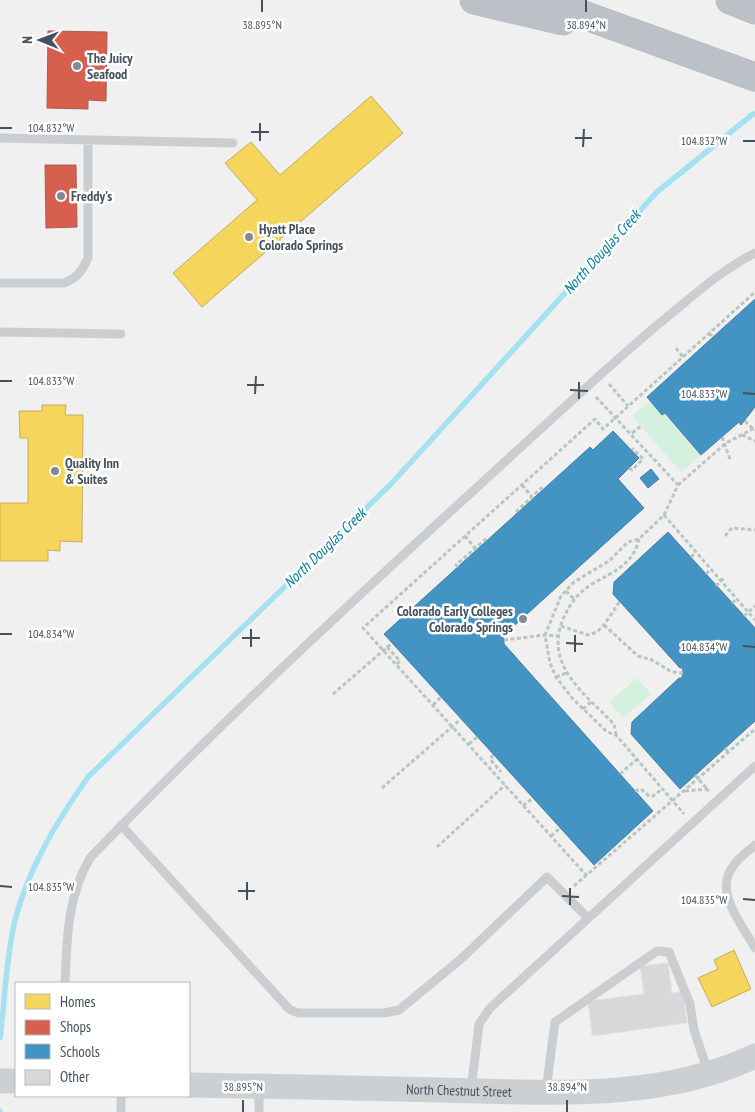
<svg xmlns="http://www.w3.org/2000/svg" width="755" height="1112" font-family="'PT Sans Narrow',sans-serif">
<rect width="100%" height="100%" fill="#f1f0f0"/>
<path fill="#d3f1de" d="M650,401L662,415L665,413L701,455L681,472L632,416Z
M637,678L651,694L623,718L609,702Z"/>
<path fill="#f6d55c" stroke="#c1ae5d" d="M371,96L403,133L202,307L173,273L257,200L225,163L251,142L280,175Z
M42,405H66L65,415H83L82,542L60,541V551L48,550V561H0V503H28V438H20L19,411H42Z
M734,950L751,989L712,1007L698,978L718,969L714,960Z"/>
<path fill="#d6604d" stroke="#aa5c52" d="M48,31L107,32L106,101L88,100V109L47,108Z
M45,165H76L77,227L46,228Z"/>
<path fill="#4393c3" stroke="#4480a5" d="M755,299V407L741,425L739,422L701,455L665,413L662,415L647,397Z
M613,431L639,458L618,479L644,508L504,635V644L653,811L594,865L384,634L590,447L593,450Z
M651,469L659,479L648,488L640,478Z
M668,532L755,628V721L680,789L631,734L632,722L679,678H682L683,668H680L613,594L614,582Z"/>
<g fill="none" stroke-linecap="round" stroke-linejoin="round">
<path stroke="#a5e1f1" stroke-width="5.5" d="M0,1038C5,999 6,958 15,920C29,867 57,821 88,777L391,484L657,192L753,114
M0,1111V1112"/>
</g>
<path fill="#d7d8da" stroke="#e2e2e3" d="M668,963L672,993L683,991L687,1023L592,1036L588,1001L644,994L640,966Z"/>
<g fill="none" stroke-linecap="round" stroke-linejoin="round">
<defs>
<path id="highway" d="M474,0L563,21
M542,0L755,77
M730,0L755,10"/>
</defs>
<use href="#highway" stroke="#b4bac0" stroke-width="29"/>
<path stroke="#b8c6c1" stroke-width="3" stroke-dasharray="4 2.5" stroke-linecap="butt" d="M709,333L713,337
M676,348L683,357
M609,384L628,406
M596,397L678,485L664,515L639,539L628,542L609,561L574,582L561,596L545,635L550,663L556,677L572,698L607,732L616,735L684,814
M745,421L753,429
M632,433L641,426
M742,435L755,441
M722,437L730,459
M629,468L632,470L643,459L632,448
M522,485L532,497
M678,485L726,443L755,428
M518,512L517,511L541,488L543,490
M664,515L755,620
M465,536L475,548
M725,536L732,528L755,530
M691,557L695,553
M458,567L456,565L487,538L488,539
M706,574L710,570
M716,586L724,578
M566,591L574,599
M732,603L737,599
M744,616L755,606
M604,625L638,656L652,660L672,672L683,673
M561,626L588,635L597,632L604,625L620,601
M504,640L545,635L557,636
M387,647L400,661L396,665
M556,677L566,673
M333,694L392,643
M433,705L441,697
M583,709L592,701
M616,735L614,724C585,694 544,666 563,619C570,604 577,593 592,584C613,572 633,565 639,539
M469,744L477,737
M725,748L728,752
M493,755L490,759L501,772
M620,774L637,759
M695,775L709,791
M382,788L461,719
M635,791L641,789L649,796H653L662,789
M685,791L708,789
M523,806L533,798
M551,836L560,828
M437,847L505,785
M587,876L363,628L595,419L603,429L755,292
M574,886L755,729"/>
<path stroke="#cbced1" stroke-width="9" d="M0,138L233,143
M0,283H64C77,278 82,271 88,258V140
M0,332L121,334
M121,825L289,1009L298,1013H384L399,1010L461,959L547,877L588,918
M755,845C746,853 734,861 729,873C718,897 744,928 755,948
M65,983C67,940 67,897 90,858C231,711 382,574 532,437C580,393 627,349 678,308C702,288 727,267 755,253
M471,1090L479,1024L490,1008L755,766
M546,1091L555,1022L657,951L669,952L690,1004L694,1030L708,1072
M121,1112V1096
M259,1112V1089"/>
<g stroke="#ccd0d3" stroke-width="25">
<path d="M0,1081H16"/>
<path id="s1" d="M189,1085C273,1086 358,1088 442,1090C547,1092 658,1102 755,1056"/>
</g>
<use href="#highway" stroke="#bbc1c6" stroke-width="28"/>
</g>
<path fill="none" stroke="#45525e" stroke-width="2" d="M262,12V0M586,12V0M0,128H12M251,132H269M575,138H592M260,141V123M743,141H755M583,147L584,129M0,381H12M247,385H264M570,390L588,391M743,393L755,394M255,394L256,376M579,399V382M0,634H12M242,638H260M566,643L583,644M743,646L755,647M251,647V629M575,652V635M0,886L12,887M238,891H255M562,896L579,897M743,899L755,900M247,900V882M570,905V888M243,1112V1100M567,1112V1100"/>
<g fill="#818991" stroke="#fff" stroke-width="2">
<circle cx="77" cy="66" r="5"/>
<circle cx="61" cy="196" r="5"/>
<circle cx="249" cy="237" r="5"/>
<circle cx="55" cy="471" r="5"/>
<circle cx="523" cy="619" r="5"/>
</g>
<g text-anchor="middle" stroke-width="5" stroke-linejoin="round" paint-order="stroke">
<g font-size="14" font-weight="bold" fill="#45525e" stroke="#fff" text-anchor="start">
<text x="87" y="63">The Juicy<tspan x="87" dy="16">Seafood</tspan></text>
<text x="71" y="201">Freddy's</text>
<text x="259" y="234">Hyatt Place<tspan x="259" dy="16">Colorado Springs</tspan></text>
<text x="65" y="468">Quality Inn<tspan x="65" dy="16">&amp; Suites</tspan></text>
<text x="513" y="616" text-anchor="end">Colorado Early Colleges<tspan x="513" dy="16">Colorado Springs</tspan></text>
</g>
<g font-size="14" fill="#45525e" stroke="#fff">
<text dy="5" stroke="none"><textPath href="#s1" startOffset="270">North Chestnut Street</textPath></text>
</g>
<g font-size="15" font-style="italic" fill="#047a9c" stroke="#fff">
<text transform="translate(602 252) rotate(-48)" y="5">North Douglas Creek</text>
<text transform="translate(325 548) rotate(-44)" y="5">North Douglas Creek</text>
</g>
</g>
<g font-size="12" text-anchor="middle" fill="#45525e" stroke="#fff" stroke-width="5" stroke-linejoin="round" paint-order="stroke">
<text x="262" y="29">38.895°N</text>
<text x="586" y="29">38.894°N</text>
<text x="51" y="132">104.832°W</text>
<text x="704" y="145">104.832°W</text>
<text x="51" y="385">104.833°W</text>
<text x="704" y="398">104.833°W</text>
<text x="51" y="638">104.834°W</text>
<text x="704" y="651">104.834°W</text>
<text x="51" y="891">104.835°W</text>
<text x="704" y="904">104.835°W</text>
<text x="243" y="1091">38.895°N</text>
<text x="567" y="1091">38.894°N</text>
</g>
<rect x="15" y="982" width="175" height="115" fill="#ffffff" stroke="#b5babf"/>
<rect x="25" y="994" width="25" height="15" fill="#f6d55c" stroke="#b5babf"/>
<text x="60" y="1007" font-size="15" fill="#45525e">Homes</text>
<rect x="25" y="1020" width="25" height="15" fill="#d6604d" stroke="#b5babf"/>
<text x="60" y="1032" font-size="15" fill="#45525e">Shops</text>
<rect x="25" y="1044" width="25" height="15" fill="#4393c3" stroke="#b5babf"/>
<text x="60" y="1057" font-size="15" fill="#45525e">Schools</text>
<rect x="25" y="1070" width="25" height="15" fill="#d7d8da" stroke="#b5babf"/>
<text x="60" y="1082" font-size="15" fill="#45525e">Other</text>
<g transform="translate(40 40) rotate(271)" stroke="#ffffff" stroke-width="4" paint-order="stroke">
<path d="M0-4L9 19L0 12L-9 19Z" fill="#45525e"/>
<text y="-8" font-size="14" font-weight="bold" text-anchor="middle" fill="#45525e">N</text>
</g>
</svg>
